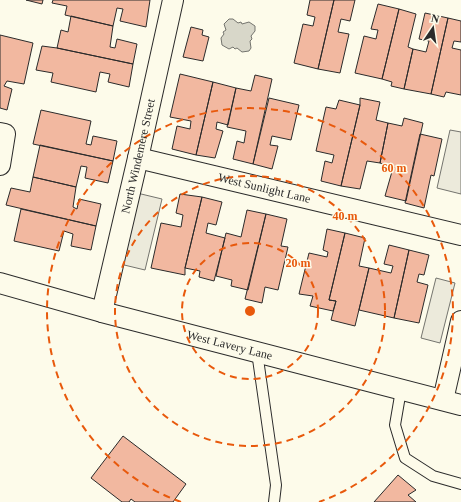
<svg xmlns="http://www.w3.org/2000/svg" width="461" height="502" font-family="'Times New Roman',serif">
<rect width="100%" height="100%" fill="#fdfbea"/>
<path fill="#eceadb" stroke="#74746e" d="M450,130L461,132V194L437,188Z
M137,193L162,199L145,270L120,264Z
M436,278L455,283L440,343L421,338Z"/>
<path fill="#d8d7c9" stroke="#74746e" d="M229,19H233L238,23L241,22L242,24L249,22L255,26V31L251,36L252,39L250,41L251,48L249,51L242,52L237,48L235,49L233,47L229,49L222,45L221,38L224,34L223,32L226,30L224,24Z"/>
<path fill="#f2b8a0" stroke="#2b2b2b" d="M26,0H43L42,4Z
M53,0H150L146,27L120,21L123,9L117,8L113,26L65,15L67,6L52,3Z
M310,0H334L318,69L294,63L303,24L313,26L315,17L307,15Z
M334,0H355L350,21L341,19L338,32L349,34L340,73L318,69Z
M378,4L399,9L382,79L355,73L364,36L376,39L378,30L371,29Z
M399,9L416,14L408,47L413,49L404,89L391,86L392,82L382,79Z
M425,13L448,18L431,94L404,89L413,49L426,52L429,41L419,39Z
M71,16L113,26L110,47L115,48L117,39L137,44L133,64L57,48L61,30L68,32Z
M448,18L461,21V42L454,41L452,48L461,50V95L446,92L444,97L431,94Z
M191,27L203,30L202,35L209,37L203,61L183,57Z
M0,35L33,43L24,84L7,81L4,86L12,89L7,110L0,108Z
M42,46L57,48L133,64L129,87L108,82L110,74L100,72L96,92L51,82L53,73L36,70Z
M180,74L213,82L196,155L172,149L177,126L190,129L191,121L170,117Z
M255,75L272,79L253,164L233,159L237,141L244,143L246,131L227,127L236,88L251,91Z
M213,82L236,88L228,125L217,122L216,129L223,131L215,158L196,155Z
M269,98L299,105L291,140L272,136L270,145L278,146L272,169L253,164Z
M360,98L380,102L376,120L388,123L380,163L367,161L360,189L341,186L360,105Z
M339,100L360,105L341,186L321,181L325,161L332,163L334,155L316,151L326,107L336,109Z
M41,110L91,121L86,144L91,145L93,136L117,141L113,161L33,144Z
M404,118L423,123L406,201L385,196L393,168L380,163L388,123L402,126Z
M420,134L442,139L434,176L431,175L424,208L405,203Z
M40,145L113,161L108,183L85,178L87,167L81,166L76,187L33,177Z
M33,177L76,187L73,207L77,209L79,199L101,204L96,226L6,205L11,188L30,192Z
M180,194L202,197L185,268V275L151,268L161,223L181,227L183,215L176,213Z
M202,197L222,202L216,225L208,223L206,233L225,238L214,281L199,277L200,271L185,268Z
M21,209L96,226L91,250L71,246L73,234L64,231L59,251L14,241Z
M247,210L266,214L248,290L231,286L232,280L216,276L226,233L241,237Z
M266,214L287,219L281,246L288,247L278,290L265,287L262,303L245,299Z
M327,229L345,233L329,300L336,301L333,311L310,306L313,296L299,294L309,253L327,257L328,252L323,250Z
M345,233L365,238L359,266L369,268L355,326L331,320L336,301L329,300Z
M389,245L409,250L394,318L359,310L369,268L391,273L393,266L384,264Z
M409,250L429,255L424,275L419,274L417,282L428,285L419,323L394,318Z
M123,436L186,484L173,502H135L131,499L129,502H122L91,478Z
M398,475L416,490L408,495L416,502H374Z"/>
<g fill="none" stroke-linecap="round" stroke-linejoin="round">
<defs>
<path id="service" d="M257,352L276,485L274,502
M401,390L395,425L405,458L433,476L461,484"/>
<g id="minor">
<path d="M0,133L5,134L0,165"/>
<path id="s1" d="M138,158L461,235"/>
<path id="s2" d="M0,283L102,312L461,405"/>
<path id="s3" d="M102,312L138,158L173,0"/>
<path d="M443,400L461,321"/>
</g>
</defs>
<use href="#service" stroke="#2b2b2b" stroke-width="12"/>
<use href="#minor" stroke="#2b2b2b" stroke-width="22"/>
<use href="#service" stroke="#fdfbea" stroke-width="10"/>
<use href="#minor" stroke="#fdfbea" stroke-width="20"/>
</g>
<g fill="none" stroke="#e8590c" stroke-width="2" stroke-dasharray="7 5">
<circle cx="250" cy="311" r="68"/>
<circle cx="250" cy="311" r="135"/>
<path d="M181 502A203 203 0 1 1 319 502"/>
</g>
<g text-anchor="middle" stroke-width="3" stroke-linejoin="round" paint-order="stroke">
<g font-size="12" fill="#2b2b2b" stroke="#fdfbea">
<text dy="4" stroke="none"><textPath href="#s3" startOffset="160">North Windemere Street</textPath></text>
<text dy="4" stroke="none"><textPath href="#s1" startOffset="130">West Sunlight Lane</textPath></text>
<text dy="4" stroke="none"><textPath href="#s2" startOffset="238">West Lavery Lane</textPath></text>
</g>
</g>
<circle cx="250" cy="311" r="6" fill="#e8590c" stroke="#fdfbea" stroke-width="2"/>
<g font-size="12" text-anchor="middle" font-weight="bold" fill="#e8590c" stroke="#fdfbea" stroke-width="3" stroke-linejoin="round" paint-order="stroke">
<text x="394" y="172">60 m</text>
<text x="345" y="220">40 m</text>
<text x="298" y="267">20 m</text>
</g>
<g transform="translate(433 28) rotate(13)" stroke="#fdfbea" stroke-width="3" paint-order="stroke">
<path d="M0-3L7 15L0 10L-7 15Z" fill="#2b2b2b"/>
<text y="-6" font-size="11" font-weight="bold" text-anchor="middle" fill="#2b2b2b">N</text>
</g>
</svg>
